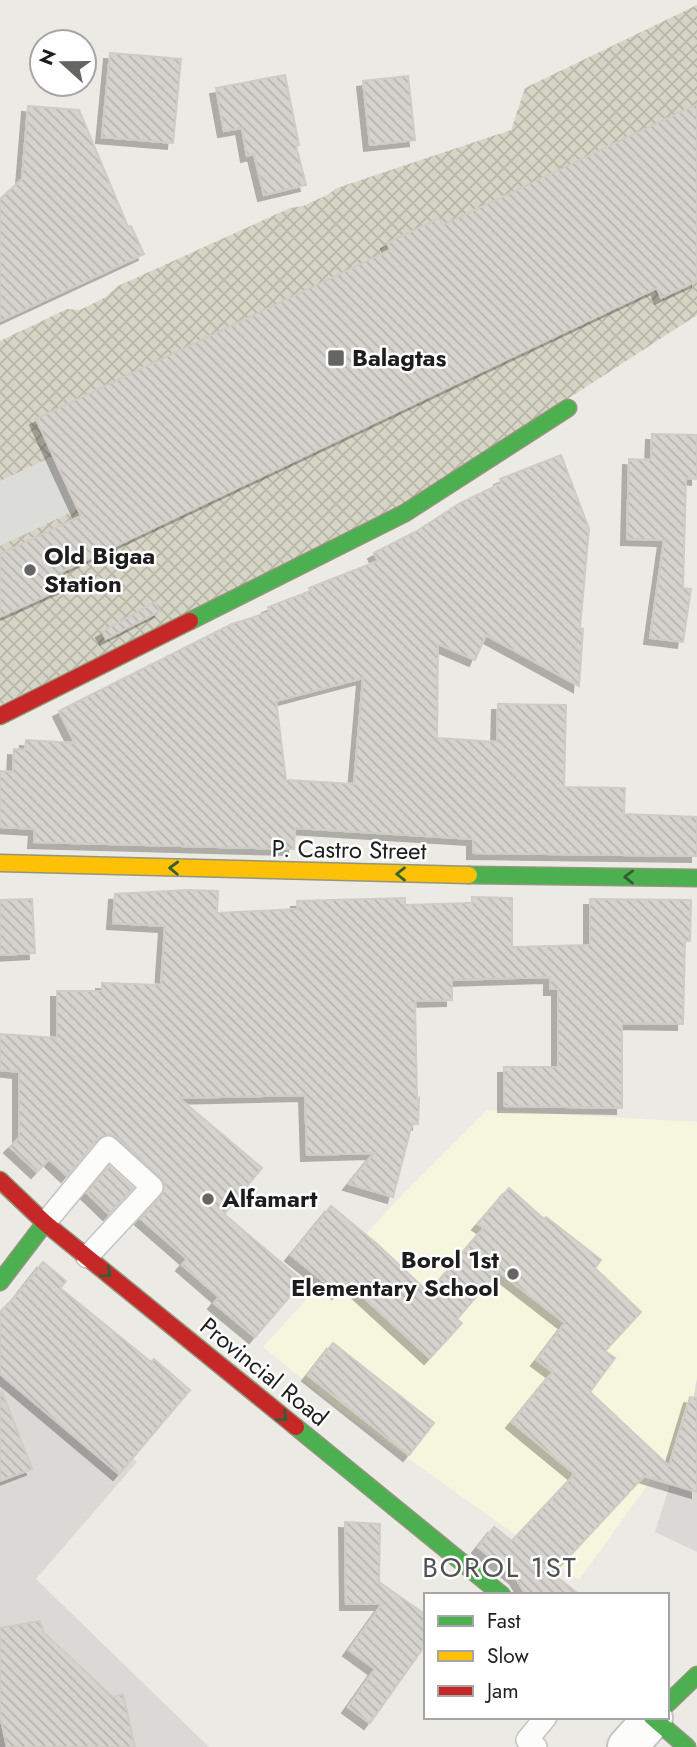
<svg xmlns="http://www.w3.org/2000/svg" width="697" height="1747" font-family="Jost,sans-serif">
<defs>
<pattern id="construction-cross-hatch" width="8" height="8" patternUnits="userSpaceOnUse" patternTransform="scale(1.75)"><rect width="8" height="8" fill="#d6d5c5"/><path d="M0 0l8 8M0 8l8-8" fill="none" stroke="#b7b6a9"/></pattern>
<pattern id="building-back-hatch" width="6" height="6" patternUnits="userSpaceOnUse" patternTransform="scale(1.75)"><rect width="6" height="6" fill="#d6d3cf"/><path d="M-1 5l2 2M0 0l6 6M5-1l2 2" fill="none" stroke="#b7b5b1"/></pattern>
<filter id="shadow"><feDropShadow dx="-6" dy="6" stdDeviation="0" flood-color="#0004"/></filter>
</defs>
<rect width="100%" height="100%" fill="#eceae4"/>
<path fill="#dbd9d6" d="M0,1343L137,1462L36,1579L209,1747H0Z
M697,1378V1552L655,1532L687,1430Z"/>
<path fill="#f6f6de" d="M487,1110L697,1122V1378L687,1430L579,1580L339,1409L263,1347L396,1201Z"/>
<path fill="url(#construction-cross-hatch)" d="M697,5V315L399,508L0,705V341L67,309L80,310L106,297L118,286L290,208L303,206L327,195L337,188L511,130L525,88Z"/>
<path fill="#dcdcd9" d="M53,456L78,509L0,546V481Z"/>
<path fill="url(#building-back-hatch)" stroke="#cfcbc5" stroke-width="2" fill-rule="evenodd" filter="url(#shadow)" d="M110,53L181,59L173,143L102,137Z
M285,75L299,145L296,146L306,185L264,195L254,154L247,156L242,128L224,131L216,88Z
M408,76L415,140L370,145L363,81Z
M697,104V281L661,298L657,288L61,572L68,586L0,617V554L81,516L36,419L390,250L387,243L439,218L443,225Z
M28,106L79,110L128,227L131,226L144,254L0,321V199L22,179Z
M652,434L697,435V479L686,478L683,588L691,589L683,642L650,638L664,540L627,539L629,459L651,460Z
M561,455L589,529L580,628L583,629L579,686L486,635L475,660L438,644L437,738L497,742L498,704L566,705L564,787L625,788L624,814L697,817V856L473,853V839L295,828L294,849L34,842L35,829L0,827V771L13,772L14,749L25,750L26,740L75,743L59,711L232,624L270,612L268,607L311,591L309,588L378,561L374,553L417,531L460,503L502,483L500,479ZM363,678L354,784L286,780L276,701Z
M155,602L160,611L106,639L102,632Z
M188,890L218,891L217,913L298,909L297,901L405,898V905L472,903V897L512,898V947L590,945V899L691,900L690,941H685L683,1024L622,1023V1108L504,1106V1067H558V989H550V977L452,980V1000L415,1001L417,1100L419,1098L418,1124H412L393,1197L349,1184L374,1153L307,1155L305,1095L179,1098L262,1168L224,1214L303,1281L255,1337L214,1303L219,1297L182,1265L187,1259L141,1219L162,1195L165,1184L161,1177L117,1137L110,1134L98,1138L67,1176L49,1159L37,1172L10,1147L19,1138V1072L0,1070V1034L57,1038V991H102V983L161,985L165,926L113,923L115,894Z
M32,899L35,953L0,955V900Z
M109,1166L133,1188L109,1214L87,1193Z
M509,1188L544,1219L546,1217L601,1260L595,1268L641,1312L605,1351L615,1358L590,1392L669,1466L690,1397L697,1398V1492L644,1476L553,1574L580,1595H528L523,1590L516,1578L478,1547L494,1527L512,1541L575,1474L512,1422L553,1372L537,1360L565,1323L498,1271L457,1319L462,1323L430,1358L347,1282L338,1293L291,1255L331,1206L377,1244L429,1293L484,1228L478,1224Z
M43,1262L66,1281L60,1288L151,1362L154,1359L190,1390L119,1474L0,1374V1312L17,1295Z
M333,1343L434,1423L409,1455L308,1375Z
M2,1392L32,1469L0,1481V1393Z
M345,1522L380,1524L379,1582L426,1615V1644L370,1723L348,1707L375,1669L349,1650L382,1604H346Z
M40,1621L43,1632L113,1697L123,1694L135,1747H7L0,1715V1628Z"/>
<g fill="none" stroke-linecap="round" stroke-linejoin="round">
<defs>
<path id="lane" d="M45,1223L108,1147L152,1187L87,1257
M536,1747L527,1740L546,1717"/>
<path id="street" d="M627,1747L653,1718"/>
<path id="fast" d="M190,621L405,513L568,408
M469,875L697,878
M0,1282L45,1223
M296,1427L502,1595
M667,1704L697,1675
M652,1717L687,1747"/>
<path id="slow" d="M0,863L469,875"/>
<path id="jam" d="M0,716L190,621
M0,1180L45,1223L296,1427"/>
</defs>
<use href="#lane" stroke="#c4c4c1" stroke-width="24"/>
<use href="#street" stroke="#c4c4c1" stroke-width="42"/>
<use href="#fast" stroke="#93957c" stroke-width="19"/>
<use href="#slow" stroke="#93957c" stroke-width="19"/>
<use href="#jam" stroke="#93957c" stroke-width="19"/>
<use href="#lane" stroke="#fcfcfb" stroke-width="21"/>
<use href="#street" stroke="#fcfcfb" stroke-width="38"/>
<use href="#fast" stroke="#4caf50" stroke-width="16"/>
<use href="#slow" stroke="#ffc107" stroke-width="16"/>
<use href="#jam" stroke="#c62828" stroke-width="16"/>
</g>
<defs><path id="oneway-chevron" d="M-2-3.5L2.5 0L-2 3.5" fill="none" stroke-width="1.6" stroke-linecap="round" stroke-linejoin="round" transform="scale(1.75)"/></defs>
<g stroke="#325f34">
<use href="#oneway-chevron" transform="translate(174 868) rotate(-178)"/>
<use href="#oneway-chevron" transform="translate(401 874) rotate(-180)"/>
<use href="#oneway-chevron" transform="translate(629 877) rotate(-179)"/>
<use href="#oneway-chevron" transform="translate(107 1273) rotate(39)"/>
<use href="#oneway-chevron" transform="translate(283 1417) rotate(39)"/>
</g>
<g fill="#656563" stroke="#fff" stroke-width="2.5">
<rect x="327" y="349" width="18" height="18" rx="3.5"/>
<circle cx="30" cy="570" r="7"/>
<circle cx="208" cy="1199" r="7"/>
<circle cx="513" cy="1274" r="7"/>
</g>
<g text-anchor="middle" stroke-width="5" stroke-linejoin="round" paint-order="stroke">
<g font-size="24" font-weight="bold" fill="#1d1d1d" stroke="#fff" text-anchor="start">
<text x="352" y="366">Balagtas</text>
<text x="44" y="564">Old Bigaa<tspan x="44" dy="28">Station</tspan></text>
<text x="222" y="1207">Alfamart</text>
<text x="499" y="1268" text-anchor="end">Borol 1st<tspan x="499" dy="28">Elementary School</tspan></text>
</g>
<g font-size="24" fill="#1d1d1d" stroke="#fff">
<text transform="translate(349 850) rotate(1)" y="8">P. Castro Street</text>
<text transform="translate(264 1372) rotate(39)" y="8">Provincial Road</text>
</g>
<g font-size="28" letter-spacing="2" fill="#505050" stroke="#fff">
<text x="500" y="1577">BOROL 1ST</text>
</g>
</g>
<rect x="424" y="1593" width="245" height="126" fill="#ffffff" stroke="#a5a5a5" stroke-width="2"/>
<rect x="438" y="1616" width="35" height="10" fill="#4caf50" stroke="#a5a5a5" stroke-width="2"/>
<text x="487" y="1628" font-size="21" fill="#1d1d1d">Fast</text>
<rect x="438" y="1651" width="35" height="10" fill="#ffc107" stroke="#a5a5a5" stroke-width="2"/>
<text x="487" y="1663" font-size="21" fill="#1d1d1d">Slow</text>
<rect x="438" y="1686" width="35" height="10" fill="#c62828" stroke="#a5a5a5" stroke-width="2"/>
<text x="487" y="1698" font-size="21" fill="#1d1d1d">Jam</text>
<g transform="translate(63 63) rotate(291)"><circle r="33" fill="#ffffff" stroke="#a5a5a5" stroke-width="2"/>
<path d="M0-5L12 26L0 18L-12 26Z" fill="#656563"/>
<text y="-10" font-size="19" font-weight="bold" text-anchor="middle" fill="#1d1d1d">N</text>
</g>
</svg>
